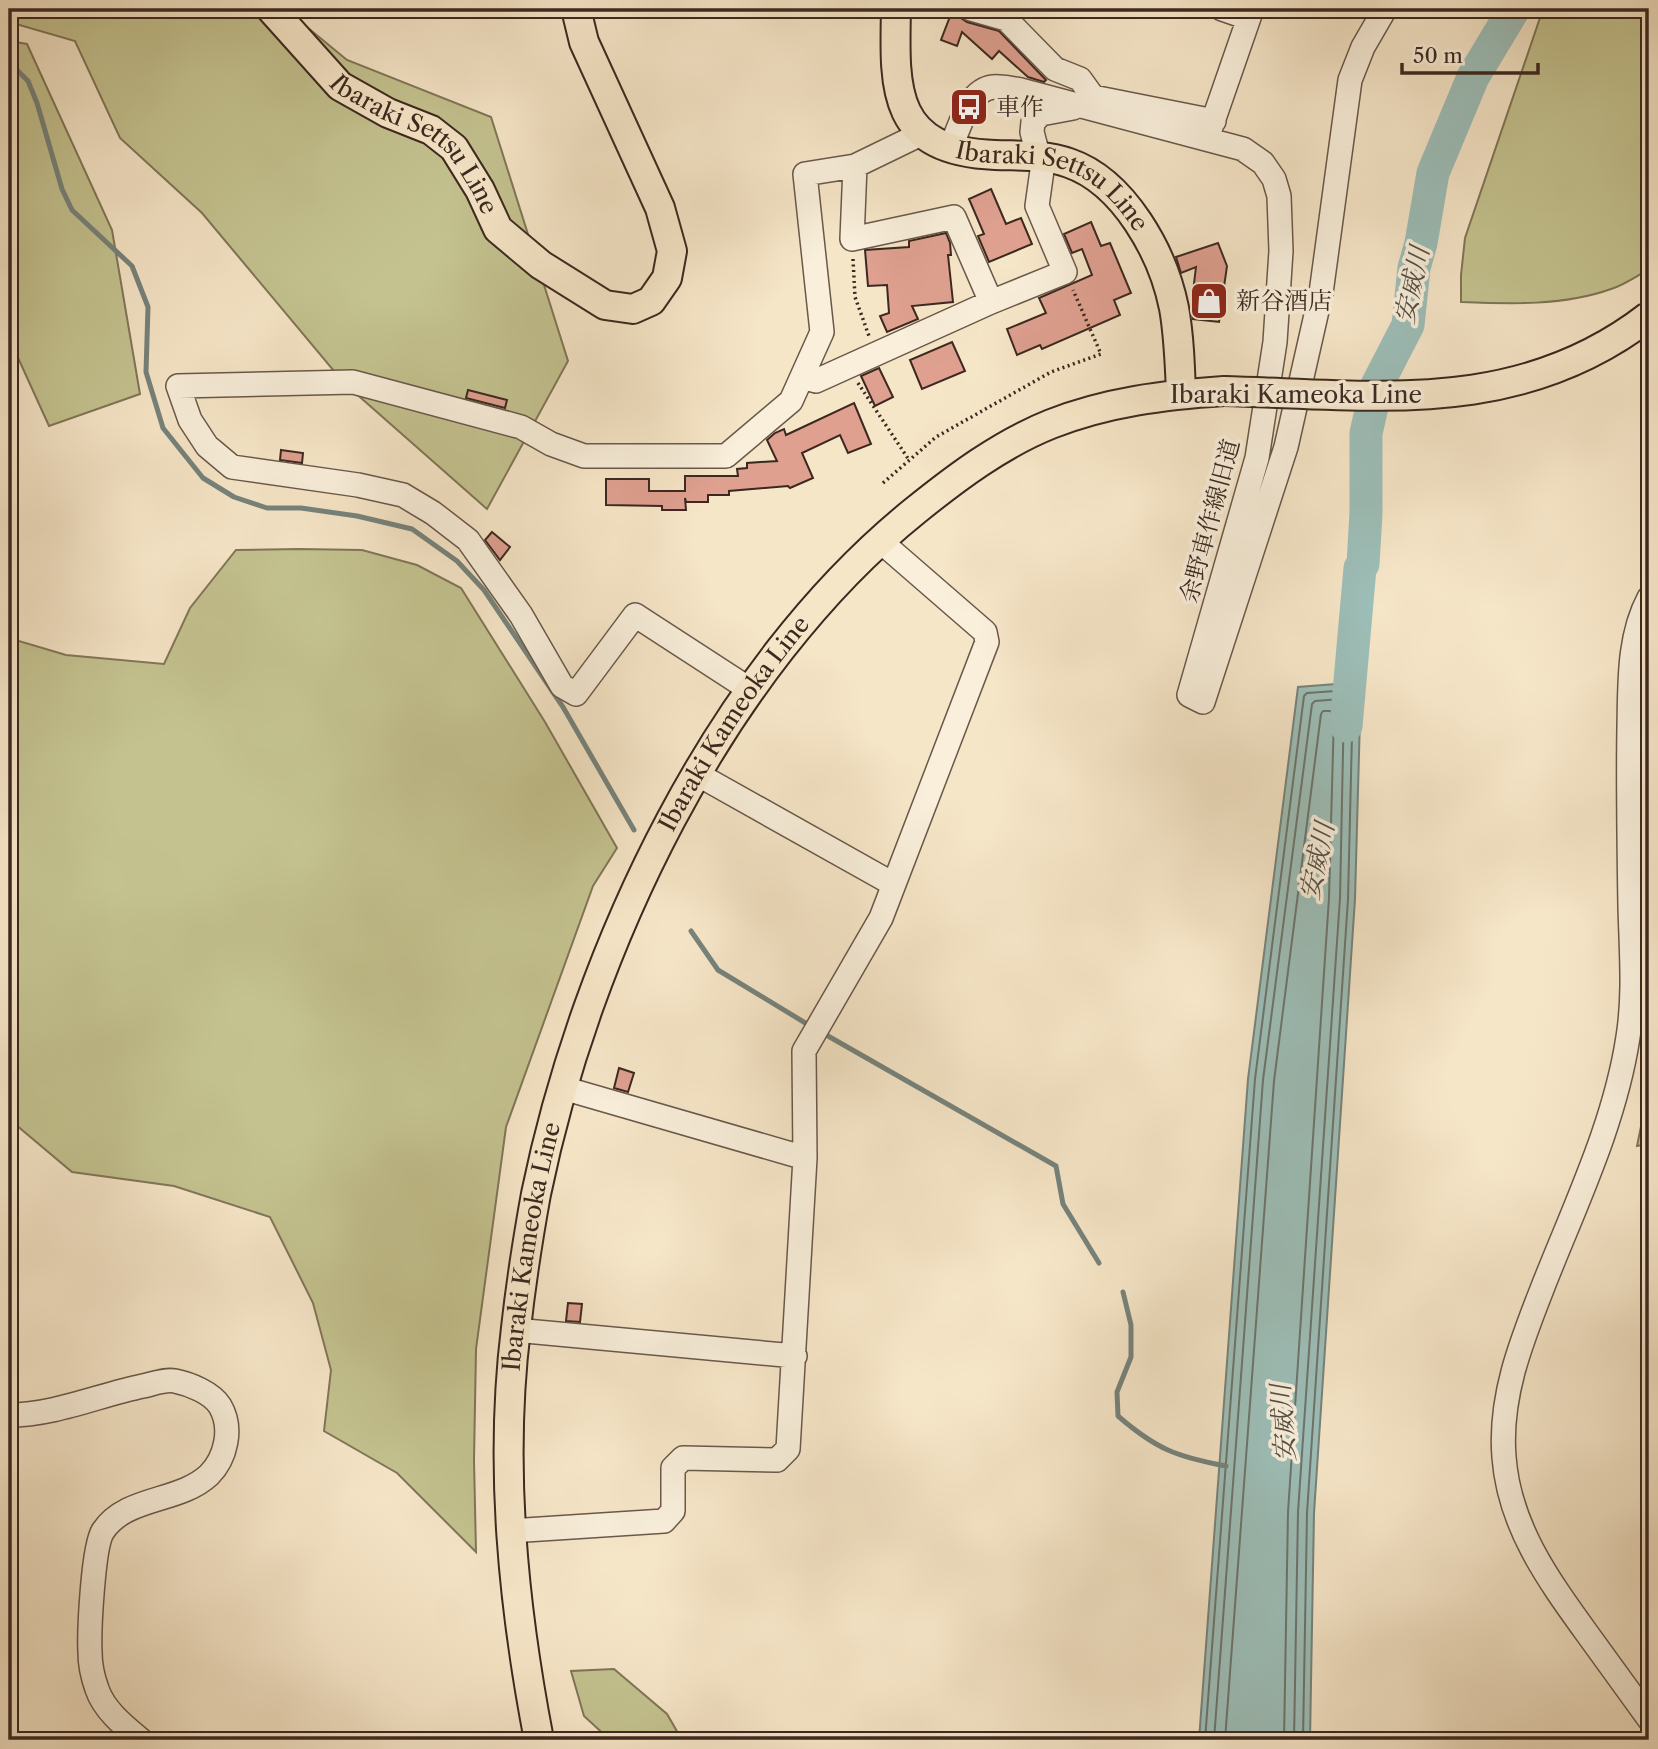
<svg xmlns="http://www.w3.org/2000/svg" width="1658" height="1749" font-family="'Libre Caslon Text','Noto Serif JP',serif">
<rect width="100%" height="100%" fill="#f6e6c8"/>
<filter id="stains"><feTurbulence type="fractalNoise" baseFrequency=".00286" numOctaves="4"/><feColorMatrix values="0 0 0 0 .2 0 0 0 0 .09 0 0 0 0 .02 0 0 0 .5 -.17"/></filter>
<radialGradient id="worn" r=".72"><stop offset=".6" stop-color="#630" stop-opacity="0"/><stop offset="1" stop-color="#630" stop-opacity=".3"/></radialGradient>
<path fill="#c4c390" stroke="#807658" stroke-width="2" d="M9,9H285L347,60L491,117L568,361L487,509L344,383L202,213L120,138L75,41L9,22Z
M1543,9H1649V269C1637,276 1624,285 1611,289C1564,306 1510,304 1461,302V275L1465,238Z
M9,41L27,44L112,230L140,394L49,426L9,338Z
M299,549L362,550L417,565L461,588L545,722L617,848L593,886L506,1127L476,1349L474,1460L476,1552L397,1473L324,1431L331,1370L313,1303L270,1217L174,1186L72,1172L9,1119V638L66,655L164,664L190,608L236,550Z
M1649,1087V1144L1637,1146Z
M614,1669L667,1714L682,1740H610L584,1716L571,1671Z"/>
<path fill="#9dbfb9" stroke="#76837c" stroke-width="2" d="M1361,682L1355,899L1314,1513L1310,1740H1199L1248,1079L1298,687Z"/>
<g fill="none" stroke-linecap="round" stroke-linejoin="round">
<path stroke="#6c746c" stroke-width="2" d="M1205,1740L1255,1079L1304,696L1307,693L1350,690L1353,693L1348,899L1307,1513L1303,1740
M1214,1740L1263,1080L1312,704L1315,701L1341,699L1344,703L1340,898L1298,1512L1294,1740
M1225,1740L1274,1081L1321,714L1323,711H1330L1334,714L1329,898L1288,1512L1284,1740"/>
<path stroke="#76837c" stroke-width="5" d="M9,62L28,81L37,103L62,189L72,210L132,266L148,307L146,372L163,428L203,478L234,497L267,508H301L357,516L412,529L457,561L484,590L563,707L634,830
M691,931L718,970L812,1027
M821,1032L1056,1166L1063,1204L1099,1263
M1123,1292L1131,1325V1357L1117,1392L1118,1416C1156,1449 1177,1457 1226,1466"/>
<path stroke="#9dbfb9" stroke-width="33" d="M1346,726L1360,568L1363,564L1366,513V433L1377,385L1408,325L1414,268L1421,243L1433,173L1473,77L1514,9"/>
</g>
<path fill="#dfa090" stroke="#3c2820" stroke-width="2" d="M938,9L957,12L961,18L967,22L999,31L1046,80L1044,82L1028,77L999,51L992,59L962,32L957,46L941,40L949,19Z
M991,189L1006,224L1021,218L1032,244L989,262L978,236L984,234L969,199Z
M1091,222L1101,246L1110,243L1131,293L1114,300L1120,315L1042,349L1040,345L1017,355L1007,329L1046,313L1039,298L1092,275L1082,249L1072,253L1064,234Z
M946,233L950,243L951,255H948L953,302L912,306L918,319L887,332L880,316L889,313L887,285L868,286L865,250L909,247V241Z
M1218,243L1227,266L1219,322L1193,319L1191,308L1196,267L1181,273L1176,257Z
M952,342L965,371L922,389L910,360Z
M879,368L893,397L875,406L861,376Z
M468,390L507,400L505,408L466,398Z
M854,403L871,444L848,453L840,435L802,453L813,478L790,488L788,486L729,491V495H708V502H686L685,498L686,510H662V506L606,505V479H649V491H685V476H738L737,469L747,468V463L777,461L767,440L775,433L784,429L786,435Z
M281,450L303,453L302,463L280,460Z
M492,532L510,547L500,560L485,540Z
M619,1068L634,1073L628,1092L614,1088Z
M568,1303L582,1304L580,1322L566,1321Z"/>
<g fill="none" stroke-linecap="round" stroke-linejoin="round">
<defs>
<path id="minor" d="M971,9L1006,19L1055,69L1080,79L1093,97L1214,121
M1222,9L1248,18
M1209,133L1252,9
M950,148C960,129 967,90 993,87C1002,86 1012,89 1021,90L1243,149L1263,163L1274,179L1279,196L1281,251L1275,342L1257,458L1189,695L1203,702L1286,447L1321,293L1350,80L1363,47L1385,9
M1038,155L1032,132L1033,122L1041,114L1073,108
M855,166L852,239L954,217L991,302
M802,377L816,381L991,302L1065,272L1037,206L1044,156
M1649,598C1628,637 1630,684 1629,727C1628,786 1629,846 1630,906C1631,949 1635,994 1628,1037C1615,1123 1576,1203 1544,1284C1522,1340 1499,1396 1504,1457C1509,1525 1547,1578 1586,1632C1607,1661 1628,1690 1649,1719
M749,689L635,615L576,694L562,686L521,615L468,540L433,513L403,495L358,485L232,467L207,446L190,420L178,386L353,382L521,427L551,444L584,456H726L791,401L822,332L805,174L855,166L923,133
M697,774L893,884
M563,1088L805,1158
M515,1330L795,1356
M9,1415C55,1415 99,1395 143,1386C153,1384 165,1379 175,1381C190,1384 212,1393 220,1406C233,1428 226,1458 209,1475C179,1503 126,1496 103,1531C93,1546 89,1631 90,1652C90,1663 93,1678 97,1689C104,1710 124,1726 141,1740
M510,1531L664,1521L673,1511V1468L683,1458L777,1460L788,1449L805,1158L804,1051L881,918L987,642L985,632L879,540"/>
<g id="major">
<path id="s1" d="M271,9L340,86L388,113L431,130L454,148L480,190L498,229L541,265L605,305L633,309L651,301L667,278L672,251L660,208L584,42L576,9"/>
<path id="s2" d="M896,9C894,91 892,151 995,155C1020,156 1044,154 1069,163C1124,182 1163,253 1174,308C1179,336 1180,365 1181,394"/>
<path id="s3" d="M539,1740C513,1605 499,1465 516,1328C521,1283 528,1238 536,1194C586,950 719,668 916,510C957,477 1001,444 1051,424C1107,402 1164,395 1224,391"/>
</g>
</defs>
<use href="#minor" stroke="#6a584a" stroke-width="26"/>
<use href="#major" stroke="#3c2820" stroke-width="32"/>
<path stroke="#3c2820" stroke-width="3.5" stroke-dasharray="2 3.5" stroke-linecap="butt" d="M853,259L855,297L869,336
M858,383L909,460
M883,483L936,437L1051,372L1101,354L1073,290"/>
<use href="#minor" stroke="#f9efdb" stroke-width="23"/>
<use href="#major" stroke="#f6e6c8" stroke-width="28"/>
<defs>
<path id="major-bridge" d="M1224,391C1377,395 1519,417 1649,316"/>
</defs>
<use href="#major-bridge" stroke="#3c2820" stroke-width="32" stroke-linecap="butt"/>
<use href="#major-bridge" stroke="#f6e6c8" stroke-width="28"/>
</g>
<defs>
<symbol id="bus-square" viewBox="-11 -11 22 22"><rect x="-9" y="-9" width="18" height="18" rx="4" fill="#8f2418" stroke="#f9efdb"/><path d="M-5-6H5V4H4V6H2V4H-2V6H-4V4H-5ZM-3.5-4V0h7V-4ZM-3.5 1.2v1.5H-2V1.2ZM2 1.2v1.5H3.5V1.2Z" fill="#fff"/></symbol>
<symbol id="shop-square" viewBox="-11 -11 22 22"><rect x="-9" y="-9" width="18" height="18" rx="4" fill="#8f2418" stroke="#f9efdb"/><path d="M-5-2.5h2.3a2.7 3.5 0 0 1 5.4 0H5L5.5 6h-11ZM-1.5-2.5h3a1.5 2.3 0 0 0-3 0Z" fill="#fff"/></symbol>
</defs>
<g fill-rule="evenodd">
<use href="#bus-square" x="947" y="85" width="44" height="44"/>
<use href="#shop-square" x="1187" y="279" width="44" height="44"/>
</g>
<g text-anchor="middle" stroke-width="7" stroke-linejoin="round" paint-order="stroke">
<g font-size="24" fill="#3c2820" stroke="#f9efdb" text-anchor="start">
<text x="996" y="115">車作</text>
<text x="1236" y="309">新谷酒店</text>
</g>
<g font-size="24" fill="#3c2820" stroke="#f9efdb">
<text dy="8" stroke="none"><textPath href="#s1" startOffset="201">Ibaraki Settsu Line</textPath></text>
<text dy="8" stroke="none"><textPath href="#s2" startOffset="276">Ibaraki Settsu Line</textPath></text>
<text x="1296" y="403">Ibaraki Kameoka Line</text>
<text transform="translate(1210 521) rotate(-75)" y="8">余野車作線旧道</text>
<text dy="8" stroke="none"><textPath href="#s3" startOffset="1064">Ibaraki Kameoka Line</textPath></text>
<text dy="8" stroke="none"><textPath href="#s3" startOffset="497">Ibaraki Kameoka Line</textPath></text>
</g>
<g font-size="26" font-style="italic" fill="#544e46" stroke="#f9efdb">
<text transform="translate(1412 285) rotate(-78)" y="9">安威川</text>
<text transform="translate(1317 861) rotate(-78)" y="9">安威川</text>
<text transform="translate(1283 1423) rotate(-94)" y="9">安威川</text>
</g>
</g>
<rect width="1658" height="1749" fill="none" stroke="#f6e6c8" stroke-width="35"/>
<rect x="10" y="10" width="1637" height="1728" fill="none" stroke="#3c2820" stroke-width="3.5"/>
<rect x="18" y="18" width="1623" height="1714" fill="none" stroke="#3c2820" stroke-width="2"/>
<path d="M1402 63v10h136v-10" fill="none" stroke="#3c2820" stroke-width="3.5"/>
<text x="1413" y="63" font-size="21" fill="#3c2820" stroke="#f9efdb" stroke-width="5" paint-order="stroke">50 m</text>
<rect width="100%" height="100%" filter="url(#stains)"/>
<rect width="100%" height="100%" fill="url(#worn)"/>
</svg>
